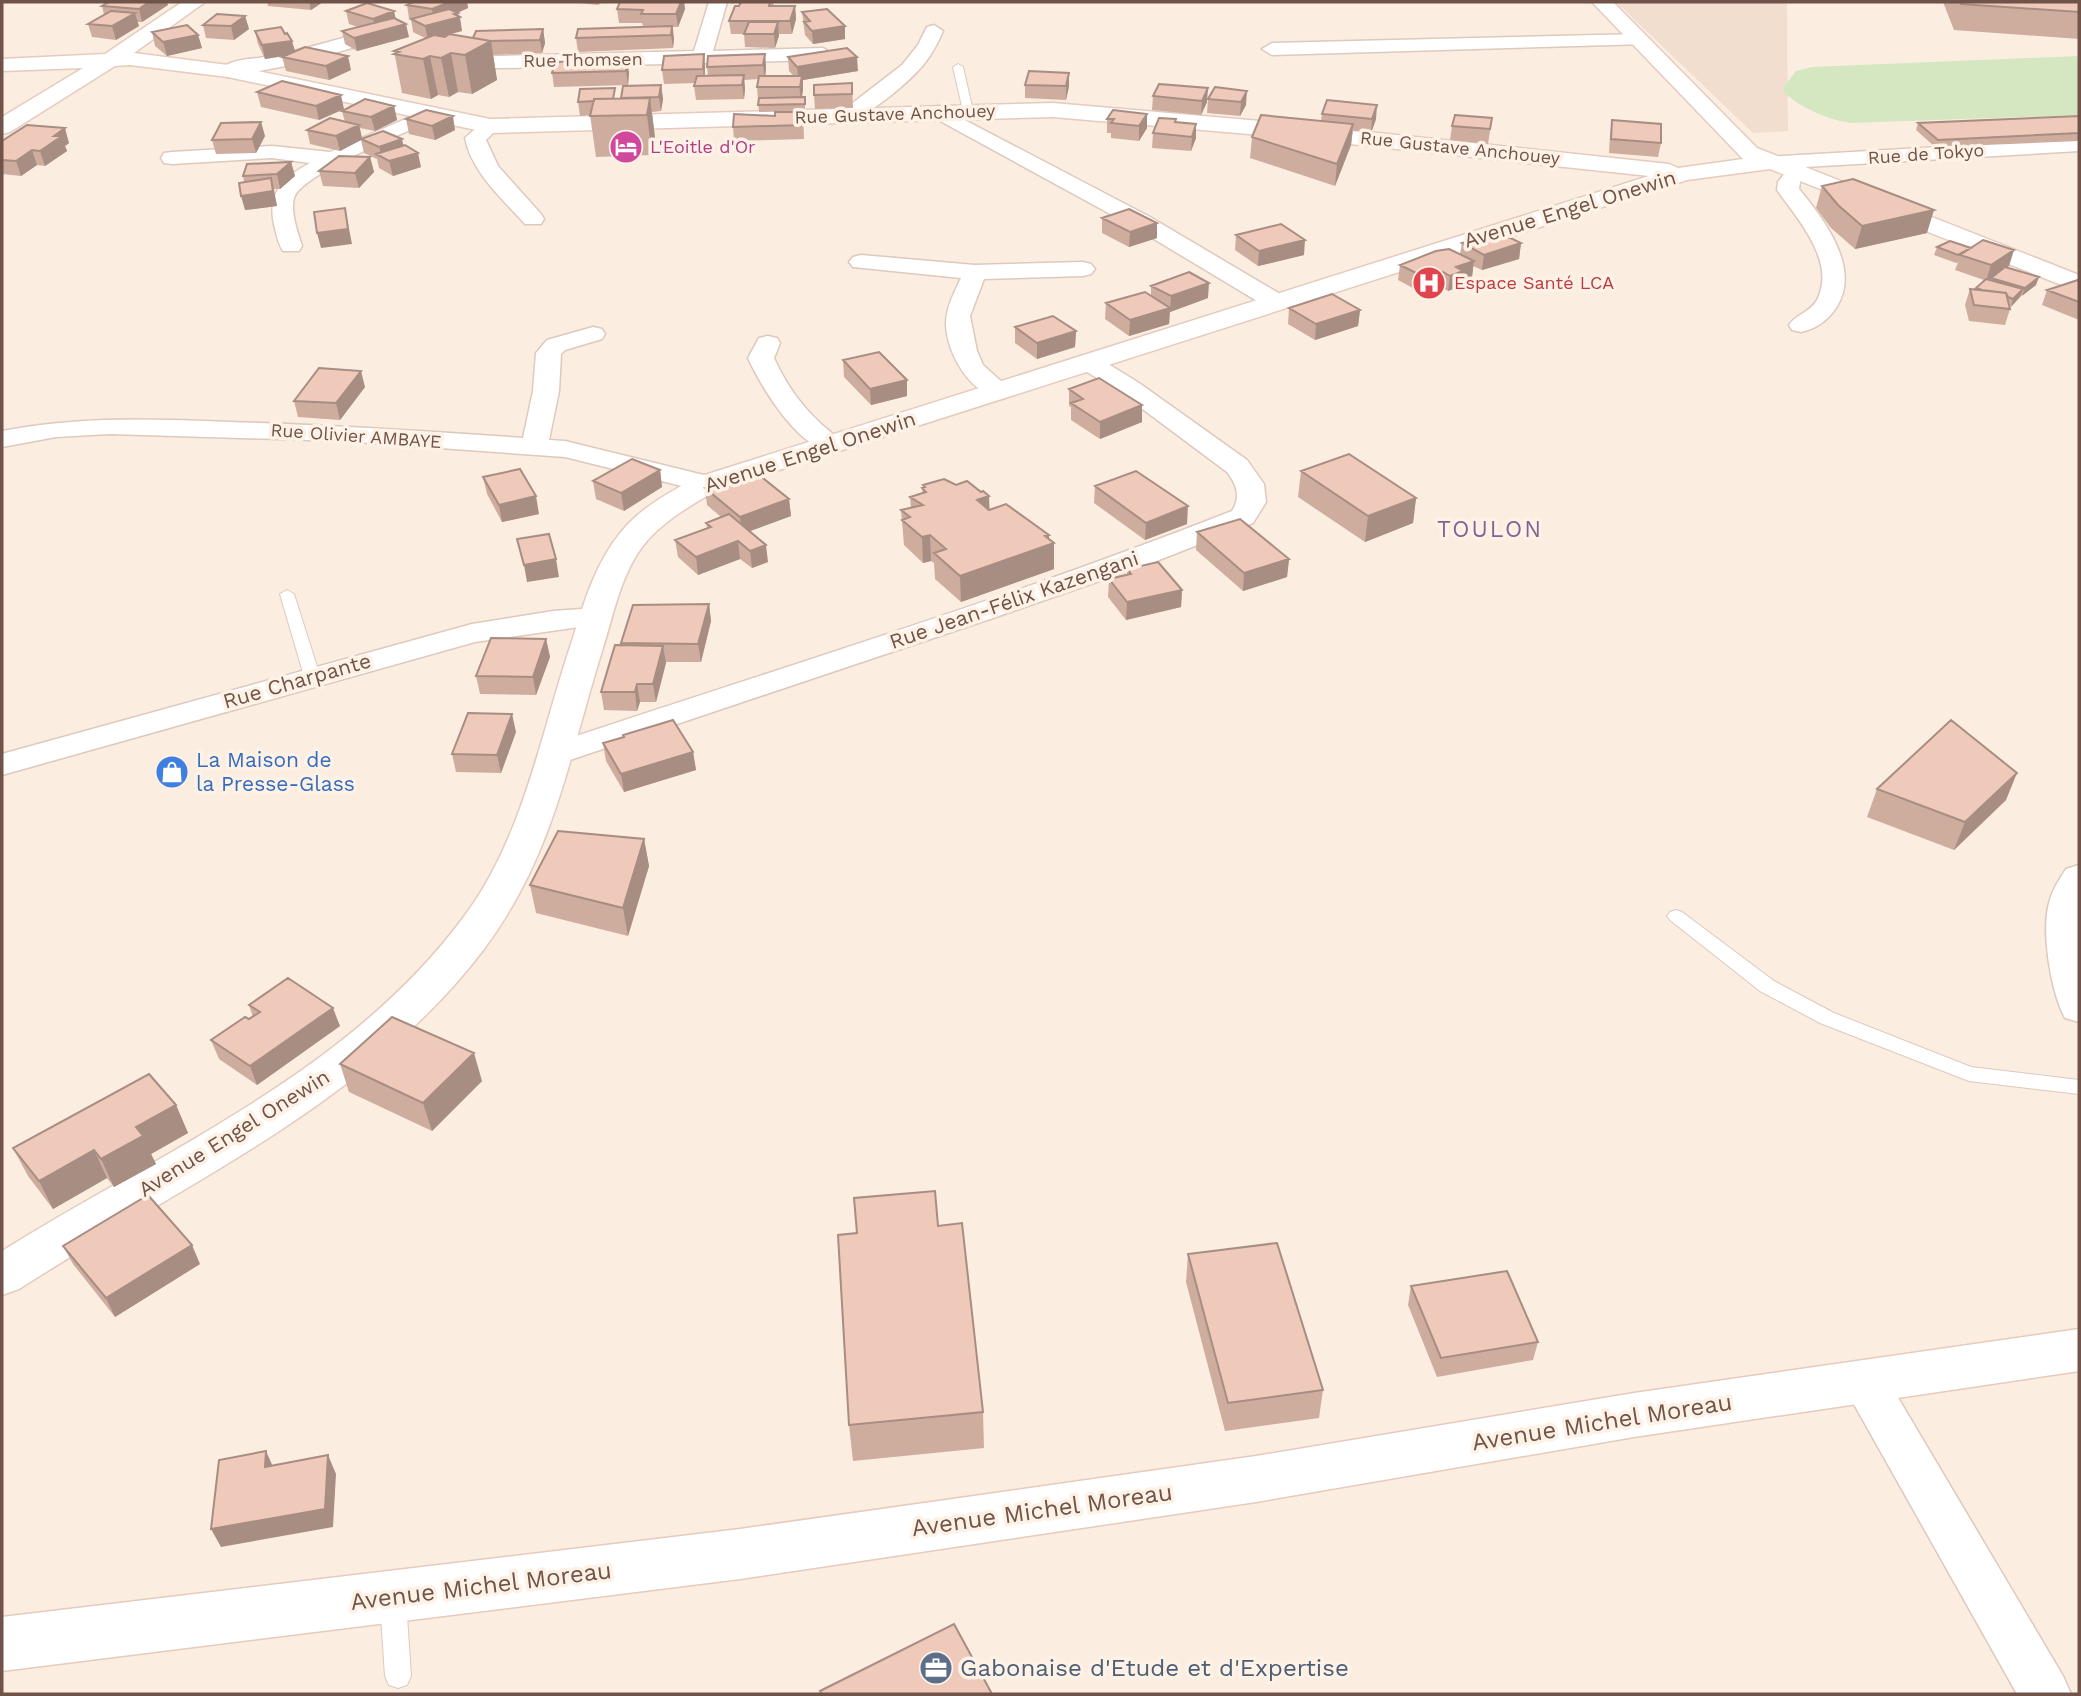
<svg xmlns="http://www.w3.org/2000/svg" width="2081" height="1696" font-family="'Work Sans',sans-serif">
<rect width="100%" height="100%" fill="#fbede0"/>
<path fill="#f2decf" d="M1616,2H1787L1788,131L1753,133Z"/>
<path fill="#d4e7c0" d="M2079,56V115L1851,123C1826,119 1804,109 1784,93L1783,88L1796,71L1812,67Z"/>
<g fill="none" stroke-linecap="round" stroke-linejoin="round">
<defs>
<path id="lane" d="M958,64L963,67L973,111L968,114L963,111L953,67Z
M287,590L294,594L320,676L318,679L312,681L304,676L280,594Z
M1676,910L1682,912L1774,981L1834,1013L1971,1067L2079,1080V1094L1969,1081L1820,1023L1760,991L1670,920L1667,916L1670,912Z
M393,1589L402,1593L406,1601L411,1676L407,1685L398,1688L389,1685L385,1676L380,1601L384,1593Z"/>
<path id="street" d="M709,2H727L713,51L823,48L833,54L823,60L464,69L454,63L464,57L694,51Z
M390,25L397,27L399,31L397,35L296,64L228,77L218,71C226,61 246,59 258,58C304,51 346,36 390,25Z
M934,25L943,31C938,43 932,54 924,64C911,80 861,125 841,120L838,116L841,112L902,65L918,45L927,27Z
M1640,34L1649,40L1647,44L1272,55L1262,49L1272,43Z
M938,106L1150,217L1285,297L1288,302L1285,307L1276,309L1267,307L1134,227L931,116L928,112L931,108Z
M428,109L435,111L438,115L435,119C410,131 301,174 294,198C290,213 298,232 302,246L299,251H283C278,243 276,233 274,224C267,193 284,177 310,163L272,158L172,164L164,163L161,158L164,153L172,152L272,146L330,152Z
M490,120L497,122L500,126L486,140L498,166L541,214L544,219L541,224H525C502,198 472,173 465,138L483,122Z
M2079,139V151L1805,167L1808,171L1800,182L1799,189C1824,219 1862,269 1836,308C1828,320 1816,329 1801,332L1792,330L1789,325C1796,314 1811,312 1817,300C1837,262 1797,218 1777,190L1778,182L1789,168L1765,167L1762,162L1765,157Z
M861,255L975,265L1083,262L1091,264L1095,269L1091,274L1083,276L984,279L970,316L977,351L983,365L1011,390L1007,395C972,404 940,344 947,314C949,302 956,289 961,278L853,267L849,262L853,257Z
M593,327L602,329L605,334L602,339L565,350L561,354L559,391L549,440L565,441L716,478L720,484L716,490L706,492L565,457L342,441L110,434L56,437L2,447V431C82,416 149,419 230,422C328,425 425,431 523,438L533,391L536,353L547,340Z
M768,336L777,338L780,343L774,358C785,382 799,403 818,421C826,429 836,435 842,444L839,450C803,459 761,386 748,358L759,338Z
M1088,354L1097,357L1139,383L1247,460L1264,484L1266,502L1253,523L1154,562L996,617L567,761L555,764L543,761L538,754L543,747C773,670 1006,600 1232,511C1241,497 1237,485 1227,472L1121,393L1079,367L1075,362L1079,357Z
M596,608L607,611L611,617L607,623L475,642L2,775V754L472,624L553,611Z
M2079,865V1022L2065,1018C2051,992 2041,932 2049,903C2052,890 2059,880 2066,869Z
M1865,1363L1881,1369L2063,1676L2071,1694H2017L1842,1383L1849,1369Z"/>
<path id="secondary" d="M182,2H205L134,53L228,65L490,119L1053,103L1284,123L1669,164L1678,168L1743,159L1592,2H1613L1757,148L2079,275V292L1770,169L1687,180L717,490C690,506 661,522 642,547C620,577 613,617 602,651C568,760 554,855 484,949C366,1105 179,1186 19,1289L2,1295V1251C162,1151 347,1074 463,918C524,837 540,735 572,641C584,602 595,564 621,532C640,508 669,493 695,478L1649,176L1284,137L1053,117L490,133L228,77L130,65L115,66L10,132L2,134V117L83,68L2,71V59L105,54Z
M2079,1329V1371L1634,1437L1256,1502L740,1579L2,1671V1617L740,1529L1256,1456L1634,1393Z"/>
</defs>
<use href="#lane" stroke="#dec9bd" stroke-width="2"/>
<use href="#street" stroke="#dec9bd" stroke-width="3"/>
<use href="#secondary" stroke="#e5cbbd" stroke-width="3"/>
<use href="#lane" fill="#fff" fill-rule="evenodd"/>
<use href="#street" fill="#fff" fill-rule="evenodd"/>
<use href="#secondary" fill="#fff" fill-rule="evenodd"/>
</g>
<path fill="#cead9f" d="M109,2H167L168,5L142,22H137L139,26L116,40L92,37L88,24L104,15L102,6Z
M267,2H323L311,10L268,6Z
M414,2H467L468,8L457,13L462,31L449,34L473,38L543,29L545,43L542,53L493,55L497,80L472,94L458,92L449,97L438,95L431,99L402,93L394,51L425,38L413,32L411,19L413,18H409L407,5Z
M570,2H603L598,5Z
M620,2H684L685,9L678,27H673L674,39L673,48L578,52L576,38L643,26L642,23H619L617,9Z
M741,2H783V3H773L774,6H795L796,19L792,34H779L775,48L745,47L744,34H731L729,21Z
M1943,2H2079V39L1954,30Z
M346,11L395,18L409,37L357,51L345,44L342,31L358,27L349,24Z
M802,12L845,26V39L813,44L805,35Z
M245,16L249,29L234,40L206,38L203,25Z
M255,31L295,51L351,70L329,80L286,71L282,57L285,56L265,59L258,44Z
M152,32L198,35L202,48L167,56L155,46Z
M704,54L705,68V76H708L707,67L765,54L766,68L765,76H794L789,71L788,57L858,71L803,80V90L802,97H805V111L759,112L757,87L759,79L744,80L745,89L744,99L696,100L694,86L695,83L664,84L662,70Z
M627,59L629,73L628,85L554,87L552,73Z
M1069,73V86L1066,100L1025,98V85Z
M852,83L853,108L815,109L814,95Z
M1159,84L1207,102L1201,115L1152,110L1153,96Z
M661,85L663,99L661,111L652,112L655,138L652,155L596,157L590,115L580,116L578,102L621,99Z
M1215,87L1246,105L1240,116L1207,113L1208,99Z
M257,92L344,109L319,120L261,107Z
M394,106L397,120L375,131L360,128L362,138L403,145L421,167L393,176L379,168L377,159L364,153L361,140L340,151L310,144L307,130L345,122L342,111Z
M1113,110L1147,128L1139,141L1111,138V133H1107V119Z
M803,112L804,139L734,141L733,127L775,116Z
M1322,114L1376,119L1371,133L1353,131L1351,145L1335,186L1250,158L1252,137L1321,121Z
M2079,116V141L1935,147L1916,130L1918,123Z
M1492,118L1488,144L1450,140L1452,126Z
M406,119L455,130L435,140L409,134Z
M1612,120L1661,143L1658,157L1609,153L1610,135Z
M1176,122L1196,138L1191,151L1152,148L1153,133Z
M265,136L256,153L216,154L212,140Z
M2,141L69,143L65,146L67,151L45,166L37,165L21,176L2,174Z
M370,157L374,172L359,188L323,186L319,171Z
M291,162L295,176L280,189H274L277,206L245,210L244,182L243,176Z
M1822,186L1927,233L1855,249L1831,228L1816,208Z
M1102,218L1157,238L1129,247L1102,233Z
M1236,235L1304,255L1258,266L1235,250Z
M1462,243H1521L1519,259L1482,270L1473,266L1472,277L1462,280L1461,286L1448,291L1441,287L1424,294L1398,280L1400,265L1460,254Z
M1937,247L2009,266L2006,267L2036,285L2021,296L2010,307V309L2005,325L1969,321L1965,305L1970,289L1975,290L1984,280L1955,270L1958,262L1956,263L1934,255Z
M2079,281V320L2042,305L2047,290Z
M1151,286L1208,298L1170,312L1169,324L1129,336L1105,319L1106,303L1151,296Z
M1289,308L1360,310L1358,326L1315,340L1288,324Z
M1015,327L1076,331L1075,347L1037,359L1015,343Z
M843,360L907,380V396L871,405L844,377Z
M365,387L340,420L298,417L294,401Z
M1069,389L1142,422L1100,439L1071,420V407L1069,406Z
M660,470L662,487L624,511L596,499L593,481Z
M1301,471L1416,498L1413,523L1365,542L1298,497Z
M483,477L539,514L502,522L487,494Z
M923,485L989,509L1049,539L1054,543V569L961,602L935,579L934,563L931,561L923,563L904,545L901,510L911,508L910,497L922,493Z
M1095,486L1187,524L1145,540L1094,503Z
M705,488L789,499L791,516L750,531L768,562L752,568L740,559L698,575L678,557L675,540L707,528L706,523L721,517L707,505Z
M1197,532L1289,559L1287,577L1243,591L1196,550Z
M1127,569L1182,590L1181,607L1126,620L1108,597L1109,579L1127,575Z
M709,604L711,621L701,662H666L656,702H640L637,711L604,710L601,692L622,645L621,643Z
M546,639L550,657L536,695L480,694L476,676Z
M516,732L501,773L456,772L452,754Z
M623,735L693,752L696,770L624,792L606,761L603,743L623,737Z
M1877,789L2006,800L1954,850L1867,817Z
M644,839L649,866L628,936L536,913L530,885Z
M249,1005L340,1026L257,1085L219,1059L211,1040L253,1017Z
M340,1064L482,1081L432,1131L349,1092Z
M176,1105L188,1133L151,1154L156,1164L114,1187L107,1178L53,1209L28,1176L13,1148Z
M938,1226L983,1412L984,1448L853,1461L849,1425Z
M63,1246L200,1264L115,1317L73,1264Z
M1188,1254L1323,1390L1319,1418L1225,1431L1186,1282Z
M1411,1286L1538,1342L1533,1360L1437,1377L1408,1305Z"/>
<path fill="#a78d82" d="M149,2H167L168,5L142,22L139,9Z
M309,2H323L311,10Z
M450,2H467L468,8L435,23L432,9Z
M681,2H684L685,9L678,27L676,14Z
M795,6L796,19L792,34L790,21Z
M394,11L397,24H406L409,37L357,51L354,38L376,32L373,19Z
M135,13L139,26L116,40L112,26Z
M458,13L459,18L460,17L462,31L428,40L425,26Z
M245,16L249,29L234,40L231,26Z
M778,22L779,36L775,48L774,34Z
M672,26L674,39L673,48L671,35Z
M845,26V39L813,44L812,31Z
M543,29L545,43L542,53L540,40Z
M198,35L202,48L167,56L163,42Z
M292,41L296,54L265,59L262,45Z
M491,41L497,80L472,94L465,55Z
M451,53L458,92L449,97L441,58Z
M704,54L705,68L704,82L703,69Z
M765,54L766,68L765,79L763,65Z
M348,56L351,70L329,80L326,66Z
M430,56L438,95L431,99L423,59Z
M857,57L858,71L803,80V90L801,101L797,67Z
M627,59L629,73L628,85L626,71Z
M1069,73V86L1066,100V86Z
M744,75L745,89L744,99L742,85Z
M661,85L663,99L661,111L659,97Z
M1208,88L1207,102L1201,115L1202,101Z
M1247,91L1246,105L1240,116L1241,102Z
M341,95L344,109L319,120L316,106Z
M650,98L655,138L652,155L647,115Z
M1377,105L1376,119L1371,133L1372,119Z
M394,106L397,120L375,131L371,117Z
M1147,114V128L1139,141V126Z
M453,116L455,130L435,140L432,126Z
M261,122L265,136L256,153L252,139Z
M1196,124V138L1191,151L1192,137Z
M1353,124L1351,145L1335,186L1337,164Z
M359,125L362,139H361V140L340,151L336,136Z
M65,128L69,143L65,146L67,151L45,166L40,151L54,136Z
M402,139L405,153L382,157L379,147Z
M32,150L37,165L21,176L16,161Z
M418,153L421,167L393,176L389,161Z
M370,157L374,172L359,188L355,173Z
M291,162L295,176L280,189L277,174Z
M271,178L277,206L245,210L241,196Z
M345,208L352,244L321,248L317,233Z
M1934,210L1927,233L1855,249L1862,226Z
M1157,223V238L1129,247L1130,232Z
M1305,240L1304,255L1258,266L1259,251Z
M1521,243L1519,259L1482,270L1484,255Z
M2014,250L2009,266L1986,281L1991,265Z
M1474,261L1472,277L1462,280L1461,286L1448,291L1450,276L1456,267Z
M1443,272L1441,287L1424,294L1426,278Z
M2039,277L2036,285L2022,296L2025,288Z
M1209,283L1208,298L1170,312L1171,296Z
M2023,289L2020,297L2011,307L2013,299Z
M1170,308L1169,324L1129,336L1130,320Z
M1360,310L1358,326L1315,340L1316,324Z
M1076,331L1075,347L1037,359V343Z
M361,371L365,387L340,420L336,403Z
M907,380V396L871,405L870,389Z
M1142,405V422L1100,439V422Z
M660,470L662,487L624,511L621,493Z
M536,496L539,514L502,522L499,505Z
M989,496L990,521L977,500Z
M1416,498L1413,523L1365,542L1368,516Z
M789,499L791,516L742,534L740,517Z
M1188,506L1187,524L1145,540L1146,523Z
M930,535L931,561L923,563L922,537Z
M1049,535V545L1054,543V569L961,602L960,576Z
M738,541L740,559L698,575L696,557Z
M766,545L768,562L752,568L750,551Z
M556,559L559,577L527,582L524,565Z
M1289,559L1287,577L1243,591L1244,573Z
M1182,590L1181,607L1126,620L1127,602Z
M709,604L711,621L701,662L698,644Z
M546,639L550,657L536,695L533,677Z
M663,646L666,663L656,702L653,684Z
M637,684L640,702L637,711L635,692Z
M512,714L516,732L501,773L497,755Z
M693,752L696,770L624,792L621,774Z
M2017,773L2006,800L1954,850L1965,822Z
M644,839L649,866L628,936L623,908Z
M333,1008L340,1026L257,1085L250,1066Z
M474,1053L482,1081L432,1131L423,1103Z
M176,1105L188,1133L151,1154L156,1164L114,1187L101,1159L136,1127Z
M94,1150L107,1178L53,1209L39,1181Z
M192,1245L200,1264L115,1317L106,1298Z
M266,1451L274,1469L265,1467Z
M328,1455L336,1474L333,1527L221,1547L211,1529Z"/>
<path fill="#efc9b9" stroke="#a78d82" stroke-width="2" d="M109,2H149L139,9L102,6Z
M414,2H450L432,9L407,5Z
M620,2H681L676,14H641L643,10L617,9Z
M741,2H770L769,6H795L790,21H729L735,6H739Z
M1960,2H2079V12L1961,4Z
M367,3L394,11L373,19L346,11Z
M449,9L458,13L454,14L460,17L425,26L411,19Z
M827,9L845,26L812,31L804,22L810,21L802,12Z
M111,11L135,13L112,26L88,24Z
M217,14L245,16L231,26L203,25Z
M394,18L406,24L354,38L342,31Z
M749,22H778L774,34H744Z
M187,25L198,35L163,42L152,32Z
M672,26L671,35L576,38L578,29Z
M281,27L285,34L287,33L292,41L262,45L255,31Z
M543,29L540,40L491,41L473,38L476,31Z
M449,34L491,41L465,55L451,53L441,58L430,56L423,59L394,54L399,52L394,51L434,35L445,37Z
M305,47L348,56L326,66L282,57Z
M847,48L857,57L797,67L788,57Z
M704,54L703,69L662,70L664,56Z
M765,54L763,65L707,67L708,56Z
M627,59L626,71L552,73L555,62Z
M1029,71L1069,73L1066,86L1025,85Z
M744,75L742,85L694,86L697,76Z
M759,76H802L800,87H757Z
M282,81L341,95L316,106L257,92Z
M852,83V94L814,95V85Z
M1159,84L1208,88L1202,101L1153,96Z
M661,85L659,97L621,98L623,86Z
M1215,87L1247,91L1241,102L1208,99Z
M615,88L613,99H594V101L578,102L580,89Z
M805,97V104L758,105L759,98Z
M650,98L647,115L590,116L594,99Z
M365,99L394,106L371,117L342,111Z
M1327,100L1377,105L1372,119L1322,114Z
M426,110L453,116L432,126L406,119Z
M1113,110L1147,114L1139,126L1111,123L1114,119H1107Z
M775,112H803V125L733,127L734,114L775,116Z
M1261,115L1353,124L1337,164L1252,137Z
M1455,115L1492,118L1490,129L1452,126Z
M2079,116V133L1938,140L1918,123Z
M330,118L359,125L336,136L307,130Z
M1159,118L1176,119L1175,122L1196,124L1192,137L1153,133Z
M1612,120L1661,124V143L1611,139Z
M261,122L252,139L212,140L221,123Z
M27,125L65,128L54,136H62L40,151L32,150L16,161L2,160V141Z
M383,131L402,139L379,147L361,139Z
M405,145L418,153L389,161L376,154Z
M339,156L370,157L355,173L319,171Z
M291,162L277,174L243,176L247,164Z
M271,178L273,191L241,196L239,183Z
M1853,179L1934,210L1862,226L1838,205L1822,186Z
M345,208L348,229L317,233L314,212Z
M1129,209L1157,223L1130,232L1102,218Z
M1281,224L1305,240L1259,251L1236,235Z
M1498,232L1521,243L1484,255L1462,243Z
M1983,240L2014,250L1991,265L1960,255Z
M1950,241L1971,248L1958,255L1937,247Z
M1449,249L1474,261L1456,267L1463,271L1450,276L1443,272L1426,278L1400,265L1436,251Z
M2005,267L2039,277L2025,288L1991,278Z
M1189,272L1209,283L1171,296L1151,286Z
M1986,279L2023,289L2013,299L2008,297L2006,293L1982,290L1976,288Z
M2078,280L2079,281V302L2047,290Z
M1970,289L2006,293L2010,309L1974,305Z
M1145,292L1170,308L1130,320L1106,303Z
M1332,294L1360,310L1316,324L1289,308Z
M1053,316L1076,331L1037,343L1015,327Z
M879,352L907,380L870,389L843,360Z
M319,368L361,371L336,403L294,401Z
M1099,378L1142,405L1100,422L1071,403L1083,399L1069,389Z
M1349,454L1416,498L1368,516L1301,471Z
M632,459L660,470L621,493L593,481Z
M520,469L536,496L499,505L483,477Z
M754,471L789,499L740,517L705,488Z
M1136,471L1188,506L1146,523L1095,486Z
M944,479L956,485L967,481L981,492L983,491L989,496L977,500L989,510L1006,504L1049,535L1045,536L1054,543L960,576L934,553L946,549L930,535L922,537L902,520L910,517L901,510L923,505L910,497L926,492L922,488L925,487L923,485Z
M729,514L766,545L750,551L738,541L696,557L675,540L711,527L706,523Z
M1240,519L1289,559L1244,573L1197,532Z
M549,534L556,559L524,565L517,539Z
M1158,562L1182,590L1127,602L1109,579L1131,574L1127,569Z
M709,604L698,644L621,643L633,605Z
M491,638L546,639L533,677L476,676Z
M615,645L663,646L653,684H637L635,692H601Z
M468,713L512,714L497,755L452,754Z
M673,720L693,752L621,774L603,743L624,737L623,735Z
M1951,720L2017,773L1965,822L1877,789Z
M558,831L644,839L623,908L530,885Z
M288,978L333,1008L250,1066L211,1040L245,1017L249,1019L260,1012L249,1005Z
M392,1017L474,1053L423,1103L340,1064Z
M149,1074L176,1105L136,1127L143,1136L101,1159L94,1150L39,1181L13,1148Z
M935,1191L938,1226L962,1223L983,1412L849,1425L838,1235L857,1233L854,1198Z
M148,1195L192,1245L106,1298L63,1246Z
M1277,1243L1323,1390L1228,1403L1188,1254Z
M1507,1271L1538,1342L1441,1358L1411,1286Z
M266,1451L265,1467L328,1455L325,1509L211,1529L219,1460Z
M954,1624L992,1694H822L820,1691Z"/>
<defs>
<symbol id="hotel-disc" viewBox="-11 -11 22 22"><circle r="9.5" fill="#d1479c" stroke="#fef2e6"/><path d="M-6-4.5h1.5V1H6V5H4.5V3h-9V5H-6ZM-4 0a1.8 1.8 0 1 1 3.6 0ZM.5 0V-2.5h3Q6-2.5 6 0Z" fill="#fff"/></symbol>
<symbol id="hospital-disc" viewBox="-11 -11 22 22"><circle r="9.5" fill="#e0444e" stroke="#fef2e6"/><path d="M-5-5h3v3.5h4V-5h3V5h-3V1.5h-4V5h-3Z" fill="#fff"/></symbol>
<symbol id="shop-disc" viewBox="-11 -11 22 22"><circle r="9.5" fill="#3f7fe0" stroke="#fef2e6"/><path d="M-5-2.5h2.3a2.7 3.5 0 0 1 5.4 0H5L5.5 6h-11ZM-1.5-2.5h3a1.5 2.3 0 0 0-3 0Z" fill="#fff"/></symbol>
<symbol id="office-disc" viewBox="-11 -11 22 22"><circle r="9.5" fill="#5c6f8a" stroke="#fef2e6"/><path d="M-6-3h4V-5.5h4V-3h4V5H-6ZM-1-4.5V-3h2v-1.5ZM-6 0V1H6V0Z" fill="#fff"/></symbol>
</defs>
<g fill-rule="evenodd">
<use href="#hotel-disc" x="607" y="128" width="38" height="38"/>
<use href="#hospital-disc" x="1410" y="264" width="38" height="38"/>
<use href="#shop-disc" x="153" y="753" width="38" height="38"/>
<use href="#office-disc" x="917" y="1649" width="38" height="38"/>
</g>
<g text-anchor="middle" stroke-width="7" stroke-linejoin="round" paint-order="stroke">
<g font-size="18" fill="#705349" stroke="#fef2e6">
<text transform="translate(583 60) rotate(-1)" y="6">Rue Thomsen</text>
<text transform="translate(895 114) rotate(-2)" y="6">Rue Gustave Anchouey</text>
<text transform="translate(1460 148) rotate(6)" y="6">Rue Gustave Anchouey</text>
<text transform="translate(1926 154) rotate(-4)" y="6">Rue de Tokyo</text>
<text transform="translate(356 436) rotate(4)" y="6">Rue Olivier AMBAYE</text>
</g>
<g font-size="18" fill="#b23c85" stroke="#fef2e6" text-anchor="start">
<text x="650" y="153">L'Eoitle d'Or</text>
</g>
<g font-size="18" fill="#be3a42" stroke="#fef2e6" text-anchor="start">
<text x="1454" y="289">Espace Santé LCA</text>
</g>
<g font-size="21" fill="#705349" stroke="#fef2e6">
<text transform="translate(1570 209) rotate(-17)" y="7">Avenue Engel Onewin</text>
<text transform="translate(810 452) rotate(-18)" y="7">Avenue Engel Onewin</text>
<text transform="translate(1014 600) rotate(-19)" y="7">Rue Jean-Félix Kazengani</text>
<text transform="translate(297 681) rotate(-16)" y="7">Rue Charpante</text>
<text transform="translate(234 1133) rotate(-32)" y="7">Avenue Engel Onewin</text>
</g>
<g font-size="21" fill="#366cbe" stroke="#fef2e6" text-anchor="start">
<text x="196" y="767">La Maison de<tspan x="196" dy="24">la Presse-Glass</tspan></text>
</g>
<g font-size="23" letter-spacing="2" fill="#7e6593" stroke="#fef2e6">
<text x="1490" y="537">TOULON</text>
</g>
<g font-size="24" fill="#705349" stroke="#fef2e6">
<text transform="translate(1602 1422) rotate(-9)" y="8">Avenue Michel Moreau</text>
<text transform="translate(1042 1510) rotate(-8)" y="8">Avenue Michel Moreau</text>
<text transform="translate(481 1586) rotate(-7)" y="8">Avenue Michel Moreau</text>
</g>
<g font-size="24" fill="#4e5e75" stroke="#fef2e6" text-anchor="start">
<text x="960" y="1676">Gabonaise d'Etude et d'Expertise</text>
</g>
</g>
<rect width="2081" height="1696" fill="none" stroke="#705349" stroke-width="7"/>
</svg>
